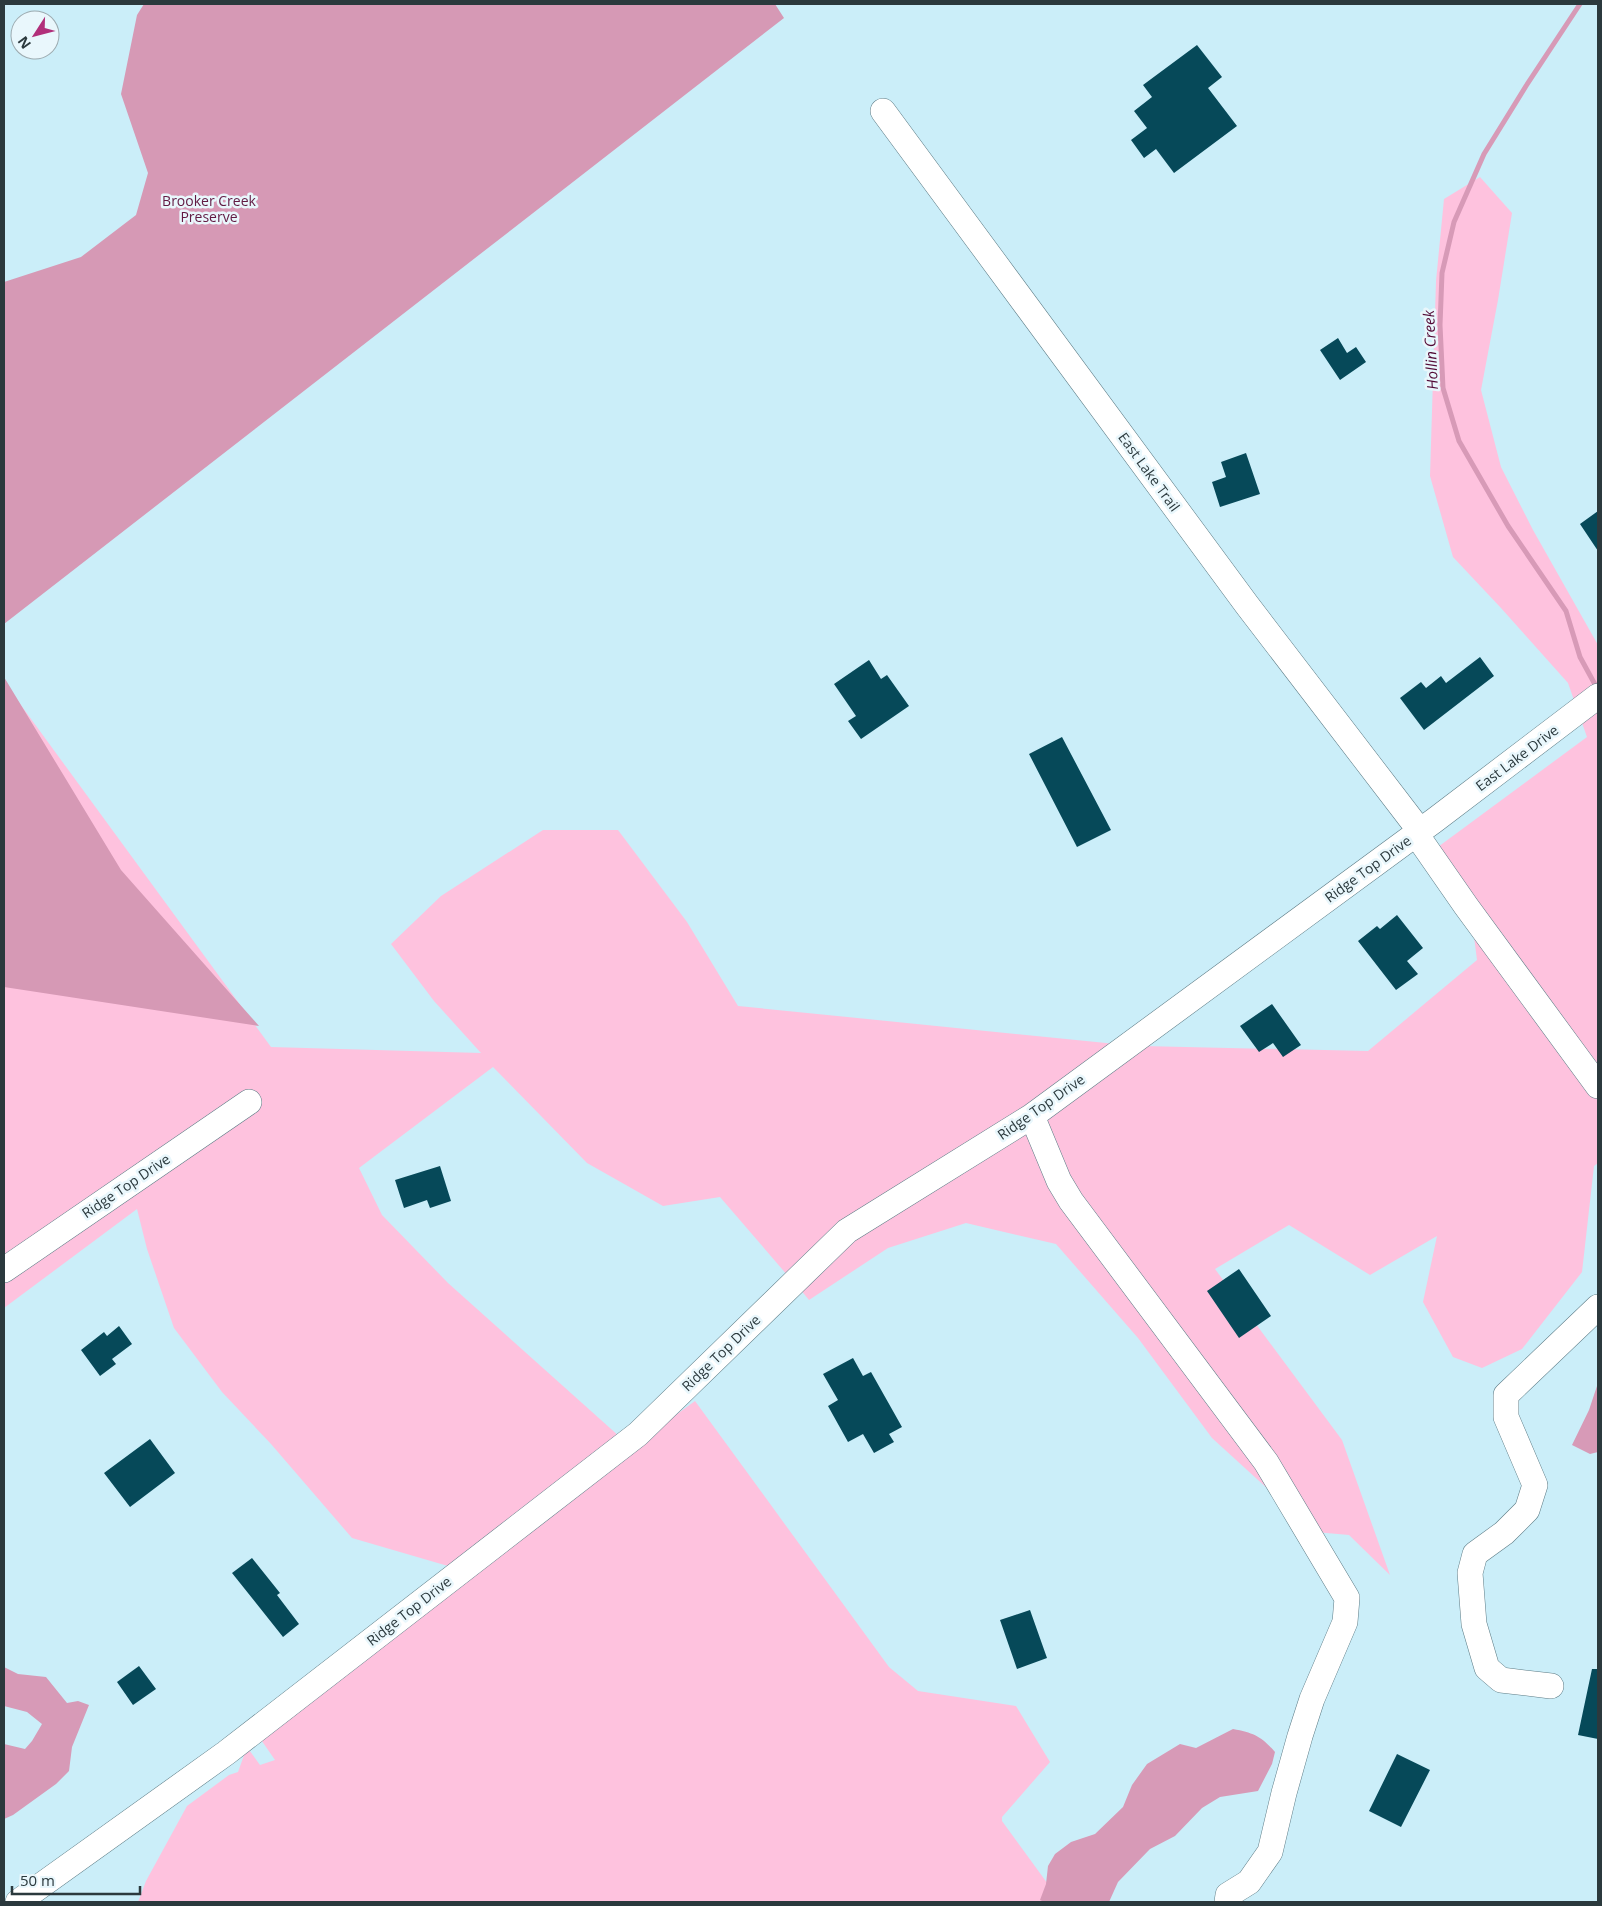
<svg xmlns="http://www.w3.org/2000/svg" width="1602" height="1906" font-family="'Open Sans',sans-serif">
<rect width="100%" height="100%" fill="#cbeef9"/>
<path fill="#fec2de" d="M1480,177L1512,213L1498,300L1481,390L1501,467L1533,530L1598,645V685L1575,703L1568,683L1501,608L1453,557L1430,476L1436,281L1444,199Z
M4,682L271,1047L481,1053L434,1001L391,944L441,896L543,830H618L687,922L738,1006L1116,1044L788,1276L720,1197L663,1206L587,1163L493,1067L359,1168L382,1215L448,1283L620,1437L448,1566L352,1538L271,1444L222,1392L174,1328L147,1249L137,1209L4,1308Z
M1598,707V1163L1594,1166L1582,1272L1522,1349L1482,1368L1453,1357L1423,1302L1437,1236L1370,1275L1289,1225L1215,1269L1342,1440L1390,1575L1349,1535L1315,1532L1212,1438L1138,1338L1056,1244L966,1223L888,1248L809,1300L800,1289L853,1238L1142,1046L1368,1051L1477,960L1472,921L1423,858L1587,737L1581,720Z
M695,1401L889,1667L918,1691L1016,1706L1050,1762L1002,1817V1821L1061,1902H138L146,1881L187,1806L229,1775L238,1772L247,1747L260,1765L275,1760L251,1725Z"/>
<path fill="#d699b5" d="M144,4H775L784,18L4,624V282L81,257L136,215L148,173L121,94L137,15Z
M4,677L121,870L259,1026L4,987Z"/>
<path fill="#d79ab7" d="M1598,1383V1452L1590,1454L1572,1445L1589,1410Z
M4,1667L18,1674L46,1677L67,1703L78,1701L89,1705L72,1747L69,1771L56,1784L13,1815L4,1819V1744L25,1749L32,1741L42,1724L27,1712L4,1706Z
M1233,1729C1254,1733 1261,1736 1275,1752L1272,1764L1258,1791L1220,1797L1202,1808L1175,1836L1150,1849L1118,1882L1109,1902H1044L1040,1900L1046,1884L1048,1866L1055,1854L1071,1842L1095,1834L1123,1807L1132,1785L1147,1764L1180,1744L1196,1748Z"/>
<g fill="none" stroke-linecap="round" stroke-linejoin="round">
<path stroke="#d79ab7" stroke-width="5" d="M1580,4L1526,86L1484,154L1454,222L1442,273L1440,325L1443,388L1459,441L1508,526L1566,611L1580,657L1598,690"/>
</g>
<path fill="#064959" d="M1197,45L1222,77L1208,88L1237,126L1174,173L1156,149L1144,158L1131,140L1147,128L1134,111L1152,97L1143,85Z
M1338,338L1347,353L1356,347L1366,362L1340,380L1320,350Z
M1246,453L1260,494L1220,507L1212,482L1226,477L1221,462Z
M1598,511V551L1580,524Z
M1480,657L1494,676L1424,730L1400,698L1421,682L1426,688L1441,676L1446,683Z
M869,660L881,679L887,675L909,706L861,739L848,721L856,716L834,684Z
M1062,737L1111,830L1077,847L1029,754Z
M1397,915L1423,948L1407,961L1418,974L1396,990L1358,941L1377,926L1380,929Z
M1272,1004L1301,1045L1283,1057L1273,1043L1259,1052L1240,1026Z
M440,1166L451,1201L430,1208L427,1200L404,1208L395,1180Z
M1239,1269L1271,1316L1239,1338L1207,1291Z
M119,1326L132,1344L112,1359L116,1364L100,1376L81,1350L104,1332L107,1336Z
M853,1358L863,1376L871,1372L902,1427L889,1434L894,1442L874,1453L863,1434L848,1442L828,1406L838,1400L823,1374Z
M150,1439L175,1473L130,1507L104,1473Z
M252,1558L280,1593L277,1595L299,1624L283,1637L232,1573Z
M1030,1610L1047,1658L1017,1669L1000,1620Z
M139,1666L156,1689L133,1705L117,1682Z
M1592,1669H1598V1739L1578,1735Z
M1397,1754L1430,1770L1401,1827L1369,1811Z"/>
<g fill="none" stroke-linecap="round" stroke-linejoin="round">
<defs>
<path id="minor" d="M883,111L1247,605L1420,831
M1416,834L1466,906L1598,1086
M1032,1116L1059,1181L1071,1201L1266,1462L1347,1598L1345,1622L1312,1699L1300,1736L1284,1793L1270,1852L1249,1882L1228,1895L1227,1902
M4,1270L249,1102
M1551,1686L1501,1680L1487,1668L1474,1624L1470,1573L1475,1554L1504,1533L1527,1510L1535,1485L1506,1417V1395L1598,1307
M18,1902L226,1753L638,1434L847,1231L1032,1116L1435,820L1598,696"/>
</defs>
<use href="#minor" stroke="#5c7b85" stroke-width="26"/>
<use href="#minor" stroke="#fff" stroke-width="25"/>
</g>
<g text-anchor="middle" stroke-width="5" stroke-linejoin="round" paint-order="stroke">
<g font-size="14" fill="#621a43" stroke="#e9f7fc">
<text x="209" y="206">Brooker Creek<tspan x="209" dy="16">Preserve</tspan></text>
</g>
<g font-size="14" fill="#2b393d" stroke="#e9f7fc">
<text transform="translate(1149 472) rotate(54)" y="5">East Lake Trail</text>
<text transform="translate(1517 758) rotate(-37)" y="5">East Lake Drive</text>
<text transform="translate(1368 869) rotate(-36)" y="5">Ridge Top Drive</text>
<text transform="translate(1041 1107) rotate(-35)" y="5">Ridge Top Drive</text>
<text transform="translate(126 1186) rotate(-34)" y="5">Ridge Top Drive</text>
<text transform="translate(721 1353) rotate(-44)" y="5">Ridge Top Drive</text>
<text transform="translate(409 1611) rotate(-38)" y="5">Ridge Top Drive</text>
</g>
<g font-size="15" font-style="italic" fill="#530a36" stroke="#e9f7fc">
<text transform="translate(1431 350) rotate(-93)" y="5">Hollin Creek</text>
</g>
</g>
<rect width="1602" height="1906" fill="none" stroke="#2b393d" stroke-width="10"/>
<g transform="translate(35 35) rotate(234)"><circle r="24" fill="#e9f7fc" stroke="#9dabb0"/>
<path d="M0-4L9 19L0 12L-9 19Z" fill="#b12f7a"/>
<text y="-8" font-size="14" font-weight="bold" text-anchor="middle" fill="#2b393d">N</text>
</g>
<path d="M12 1886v8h128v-8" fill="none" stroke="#2b393d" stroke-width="2.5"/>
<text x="20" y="1886" font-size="15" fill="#2b393d" stroke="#e9f7fc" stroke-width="4" paint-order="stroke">50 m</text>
</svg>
